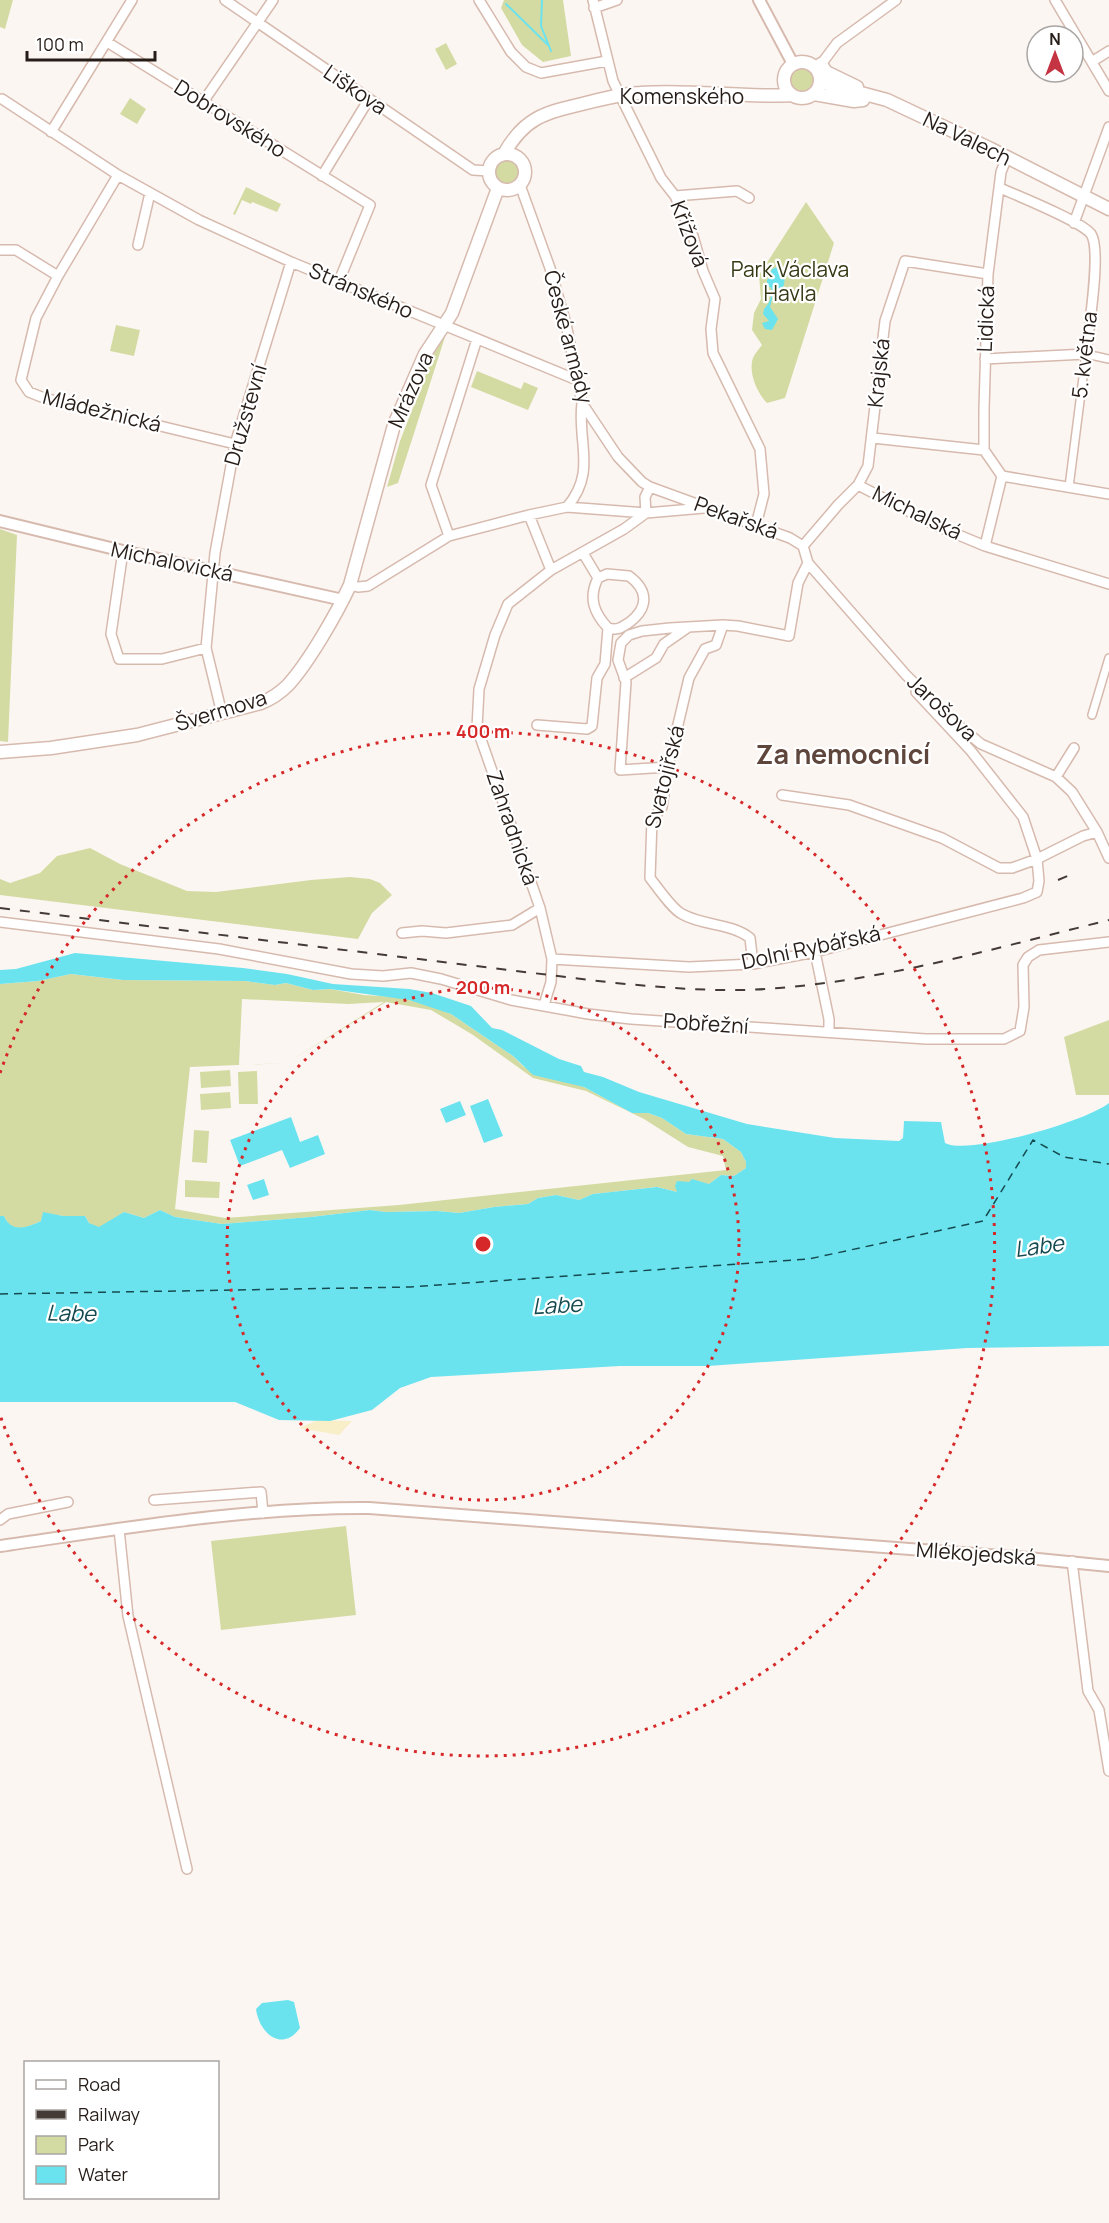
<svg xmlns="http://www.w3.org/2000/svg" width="1109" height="2223" font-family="Manrope,sans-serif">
<rect width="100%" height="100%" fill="#fcf6f3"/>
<path fill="#d3dba2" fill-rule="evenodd" d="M0,0H13L5,29L0,27Z
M504,0H563L571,56L543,62L522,45L501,8Z
M446,43L457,64L446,70L435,49Z
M791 80a11 11 0 1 1 22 0a11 11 0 1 1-22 0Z
M130,98L146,109L137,124L120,114Z
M495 171a12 12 0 1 1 24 0a12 12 0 1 1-24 0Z
M246,187L281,204L277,212L252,202L251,204L242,200L235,215L233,214Z
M806,202L834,243L785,398L767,403C757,393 748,372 753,358C755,353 759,349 762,345L752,330L754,313L761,299L759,275Z
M116,325L140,330L134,356L110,351Z
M445,337L398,483L387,487L400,441L439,341Z
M477,371L521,389L524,382L538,388L528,410L471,387Z
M0,529L17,535L8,742L0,741Z
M90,848L120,864L187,891L216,892L311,880L350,877L370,879L380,883L392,895L372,913L358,939L0,895V879L10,883L40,873L57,856Z
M71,974L123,980L245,981L275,985L286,983L313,990L330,989L364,995L395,997L427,1004L451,1014L513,1056L524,1067L584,1087L632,1113H648L662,1118L686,1134L723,1139L741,1152L746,1162V1168L734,1176L721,1175L709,1184L689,1182L677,1192L657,1187L593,1194L579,1200L556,1195L538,1198L528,1204L494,1207L459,1213L437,1211L386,1212L370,1210L311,1217L222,1224L175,1217L160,1210L144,1218L124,1212L99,1228L89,1223L85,1216H63L44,1213L41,1221C27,1228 11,1234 4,1216H0V984L38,981ZM242,999L348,1004L384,1002L287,1063L239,1065ZM386,1002L431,1010L473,1035L533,1078L586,1091L644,1119L688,1147L723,1156L726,1170L399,1205L225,1218L175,1209L190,1067L287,1063Z
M1109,1020V1095H1076L1064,1037Z
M230,1070L231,1086L201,1088L200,1072Z
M257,1071L258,1104H239L238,1072Z
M230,1092L231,1108L201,1110L200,1094Z
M194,1130L209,1131L207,1163L192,1162Z
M185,1180L220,1182L219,1198L185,1197Z
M346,1526L356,1615L221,1630L211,1541Z"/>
<path fill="#f8eec8" d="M318,1420L352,1421L339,1435L299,1428Z"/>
<path fill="#6ae3ee" d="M778,267L783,271C786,283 785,290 773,295L770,307L778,319L772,330L765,329L762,323L769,321L763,314L764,309C769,304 773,295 771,288L767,285V280L772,275L770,273L772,269Z
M75,953L243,968L287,974L333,984L409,989L432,993L471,1006L492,1028L502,1030L559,1059L581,1066L584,1072L603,1077L639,1092L747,1124L835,1138L899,1141L903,1138L904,1121L941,1122L945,1143C969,1156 1087,1121 1109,1103V1346L967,1348L708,1366H620L431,1377L400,1388L372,1410L330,1421L279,1420L235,1402H0V1216H4C11,1233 27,1228 41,1221L43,1212L63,1216H85L89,1223L99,1227L124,1212L144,1218L160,1210L175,1217L222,1224L311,1217L370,1210L386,1212L437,1211L459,1213L494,1207L528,1204L538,1198L556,1195L579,1200L593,1194L657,1187L677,1192L675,1186L677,1181L689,1182L692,1179L709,1184L721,1175L734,1176L746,1168V1162L741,1152L723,1139L686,1134L662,1118L648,1113H632L584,1087L533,1075L513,1056L451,1014L409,1000L330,989L313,990L286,983L275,985L245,981L123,980L71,974L38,981L0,984V970L16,969Z
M488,1099L503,1136L484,1143L470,1106Z
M460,1101L466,1115L446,1123L440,1109Z
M291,1117L300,1142L318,1135L325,1154L290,1168L282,1150L240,1166L230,1140Z
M264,1179L269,1195L253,1200L247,1185Z
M288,2000L294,2002L300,2028C282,2053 259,2033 256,2009L262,2003Z"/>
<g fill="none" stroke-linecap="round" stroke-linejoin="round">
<path stroke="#6ae3ee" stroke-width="2" d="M542,0L541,26L551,51
M506,4L548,45"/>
<path stroke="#154b50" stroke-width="1.5" stroke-dasharray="8 6" stroke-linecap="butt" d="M0,1294L410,1287L809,1259L983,1221L1033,1140L1064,1157L1109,1164"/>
<defs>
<path id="pedestrian" d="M1069,487L1086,354L1109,359
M1092,715L1109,658"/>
<path id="minor" d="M225,0L473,170L489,171
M479,0L511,52L526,67L541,73L607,61
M593,0L613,81L661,178L675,196L693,236L703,271L715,299L711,329L713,353L760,449L764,494L756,525
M1055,0L1109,91
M594,8L617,0
M107,42L370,205L339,281
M1093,61L1109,51
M819,67L837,43L896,0
M2,99L118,175L199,220L291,262L577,380
M203,102L273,0
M51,132L132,0
M118,175L58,276L36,318L21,380L29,392L44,398L235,444
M322,176L369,99
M520,185L550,268L566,324L582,403L618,457L642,482L650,487L790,538L803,546L808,563L906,675L951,719L981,744L1056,777L1072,792L1097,832L1109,858
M675,196L737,191L749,198
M1074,223L1109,127
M138,245L150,193
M0,250H16L58,276
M985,359L1086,354C1088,332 1102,250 1091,234C1081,221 1018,196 1000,188
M873,438L984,450
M1002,476L984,450V409L988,274L1001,172L1007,157
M1002,476L1109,494
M858,485L937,526L985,546L1109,584
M567,507C597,472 577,442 582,403
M646,513L645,497L650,487
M529,515L551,570
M449,536L431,485L477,339
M803,546L838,505L858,485L868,466L885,321L905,261L988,274
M985,546L1002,476
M123,551L111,634L119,659H162L206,648
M583,553L598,578C588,598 594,613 608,628C618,631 622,627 630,622C649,607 648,590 629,576L607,574L598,578
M350,585L358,587L368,586L449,536L529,515L567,507L646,513L704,508
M723,625L716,645L705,649L689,678L668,767L662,807L652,820L650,878C658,888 672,909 682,914C703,926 731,923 750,938L753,964
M624,678L656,658L664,644L687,628
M222,714L206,648L215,553L235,444L291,262
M537,725L587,729L592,726L597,678L605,664L608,628
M668,767L620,770L626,682L618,660L621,643L629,635L642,631L670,628L723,625L738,626L789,636L798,583L808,563
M1056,777L1074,748
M782,795L849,805L942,838L999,868H1012L1037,859L1083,836L1097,832
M0,922L219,949L351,974L383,976L411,973L441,979L511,1000L588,1014L631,1019L926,1039H1004L1020,1031L1024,1007L1023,965L1028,957L1039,950L1109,942
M402,933L422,931L446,933L512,925L540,908
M815,952L829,1019V1032
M552,959L689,967L753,964L815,952L1023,898L1037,892L1039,881L1037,859L1023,817L971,751L916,692
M544,1005L551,982L552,959L540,908L477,728L479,689L495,635L508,604L551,570L624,529L646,513
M154,1500L261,1492L263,1513
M0,1520L8,1514L68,1502
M119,1529L128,1616L187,1869
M1072,1561L1088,1691L1099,1710L1109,1771"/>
<path id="tertiary" d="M759,0L793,64
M0,521L123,551L343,600
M0,1546C120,1529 248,1507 369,1508L1028,1558L1109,1566"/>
<path id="secondary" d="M784 80a18 18 0 1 1 36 0a18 18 0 1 1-36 0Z
M821,64L826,72L857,87
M820,82L887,100L991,149L1109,209
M814,94L854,101L863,100
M489 172a18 18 0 1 1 36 0a18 18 0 1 1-36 0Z
M504,154C524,118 544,113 582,104C601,99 620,94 640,93C691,89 742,98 792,95
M0,752L51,748L137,735L261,703C271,699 280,693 288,685C309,662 337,613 350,585L394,425L425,354L452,313L498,188"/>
</defs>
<use href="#pedestrian" stroke="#d7baae" stroke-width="10"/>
<use href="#minor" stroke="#d7baae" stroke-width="12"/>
<use href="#tertiary" stroke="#d7baae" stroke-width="14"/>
<use href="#secondary" stroke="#d7baae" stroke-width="15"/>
<use href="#pedestrian" stroke="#fff" stroke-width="7"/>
<use href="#minor" stroke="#fff" stroke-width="9"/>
<use href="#tertiary" stroke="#fff" stroke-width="10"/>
<use href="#secondary" stroke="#fff" stroke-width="12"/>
<path stroke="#443a36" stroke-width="2" stroke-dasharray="10 10" stroke-linecap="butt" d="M1058,880L1072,874
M0,908L615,983C670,988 724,993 779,988C891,979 1000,947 1109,920"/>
</g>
<g fill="none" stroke="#d62828" stroke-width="3" stroke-dasharray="3 6">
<circle cx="483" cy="1244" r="256"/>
<path d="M0 1073A512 512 0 1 1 0 1415"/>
</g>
<g text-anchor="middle" stroke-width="4.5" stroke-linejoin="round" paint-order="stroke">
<g font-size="21" fill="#271d18" stroke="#fff">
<text transform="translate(355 90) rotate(34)" y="7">Liškova</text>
<text x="682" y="104">Komenského</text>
<text transform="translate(230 119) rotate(32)" y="7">Dobrovského</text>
<text transform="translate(967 139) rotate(26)" y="7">Na Valech</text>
<text transform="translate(689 234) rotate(69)" y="7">Křížová</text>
<text transform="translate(361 291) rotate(23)" y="7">Stránského</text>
<text transform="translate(986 319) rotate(-88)" y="7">Lidická</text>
<text transform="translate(568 337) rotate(75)" y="7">České armády</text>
<text transform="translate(1085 355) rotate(-83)" y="7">5. května</text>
<text transform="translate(879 373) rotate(-84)" y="7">Krajská</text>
<text transform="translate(411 390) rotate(-66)" y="7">Mrázova</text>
<text transform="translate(102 411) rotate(14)" y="7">Mládežnická</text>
<text transform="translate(246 415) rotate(-74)" y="7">Družstevní</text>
<text transform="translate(917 513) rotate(26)" y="7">Michalská</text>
<text transform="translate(736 518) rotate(20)" y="7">Pekařská</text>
<text transform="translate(172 562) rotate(12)" y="7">Michalovická</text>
<text transform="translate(942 708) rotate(43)" y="7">Jarošova</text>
<text transform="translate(221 711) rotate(-17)" y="7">Švermova</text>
<text transform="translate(665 777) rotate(-76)" y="7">Svatojiřská</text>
<text transform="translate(512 828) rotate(71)" y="7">Zahradnická</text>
<text transform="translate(811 948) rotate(-12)" y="7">Dolní Rybářská</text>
<text transform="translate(706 1024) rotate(4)" y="7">Pobřežní</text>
<text transform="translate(976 1554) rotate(4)" y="7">Mlékojedská</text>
</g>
<g font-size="21" fill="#363915" stroke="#fff">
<text x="790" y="277">Park Václava<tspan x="790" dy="24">Havla</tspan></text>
</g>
<g font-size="22" font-style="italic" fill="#154b50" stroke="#fff">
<text transform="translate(1039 1246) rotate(-8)" y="8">Labe</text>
<text transform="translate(557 1305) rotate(-3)" y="8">Labe</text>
<text transform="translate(71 1313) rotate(1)" y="8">Labe</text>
</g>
<g font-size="27" font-weight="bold" fill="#5e463c" stroke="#fff">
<text x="843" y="764">Za nemocnicí</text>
</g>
</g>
<circle cx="483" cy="1244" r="9" fill="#d62828" stroke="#fff" stroke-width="3"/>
<g font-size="18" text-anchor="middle" font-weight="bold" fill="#d62828" stroke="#fff" stroke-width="4.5" stroke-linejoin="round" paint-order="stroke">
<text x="483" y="738">400 m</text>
<text x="483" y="994">200 m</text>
</g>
<rect x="24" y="2061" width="195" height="138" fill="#ffffff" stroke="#a9a5a3" stroke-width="1.5"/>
<rect x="36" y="2080" width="30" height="9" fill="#ffffff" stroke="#a9a5a3" stroke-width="1.5"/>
<text x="78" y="2091" font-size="18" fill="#271d18">Road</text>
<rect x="36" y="2110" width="30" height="9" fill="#443a36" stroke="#a9a5a3" stroke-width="1.5"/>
<text x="78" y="2121" font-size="18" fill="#271d18">Railway</text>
<rect x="36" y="2136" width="30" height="18" fill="#d3dba2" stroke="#a9a5a3" stroke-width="1.5"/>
<text x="78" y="2151" font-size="18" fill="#271d18">Park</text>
<rect x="36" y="2166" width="30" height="18" fill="#6ae3ee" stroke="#a9a5a3" stroke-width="1.5"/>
<text x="78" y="2181" font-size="18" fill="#271d18">Water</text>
<g transform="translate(1055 54)"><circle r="28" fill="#ffffff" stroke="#a9a5a3" stroke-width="1.5"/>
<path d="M0-4.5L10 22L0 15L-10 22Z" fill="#c43442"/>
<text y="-9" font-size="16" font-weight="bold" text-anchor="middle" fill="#271d18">N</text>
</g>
<path d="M27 51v9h128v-9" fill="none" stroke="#271d18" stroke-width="3"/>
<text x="36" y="51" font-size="18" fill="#271d18" stroke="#ffffff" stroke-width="4.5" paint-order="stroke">100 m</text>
</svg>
